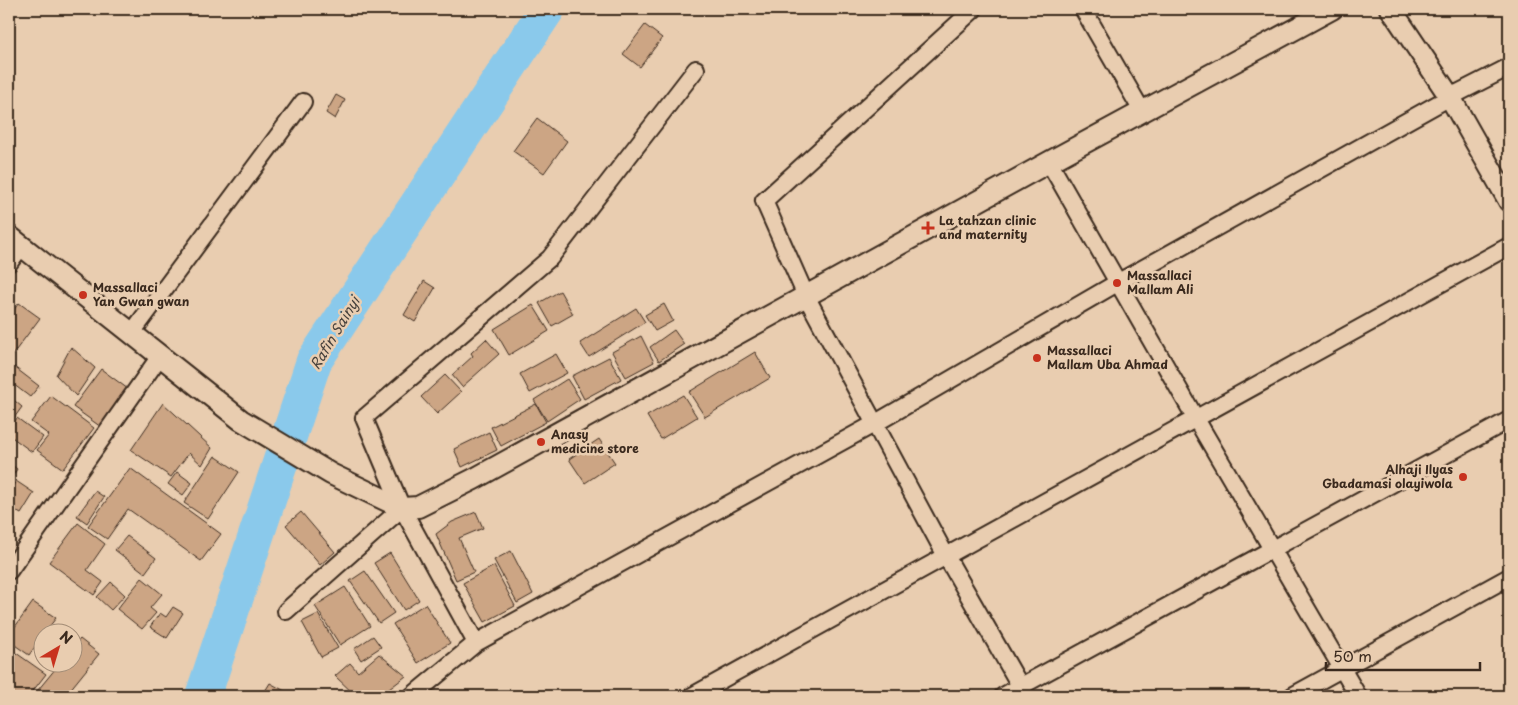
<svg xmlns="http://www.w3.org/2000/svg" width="1518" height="705" font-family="'Playpen Sans',sans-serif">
<rect width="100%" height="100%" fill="#e9cdb0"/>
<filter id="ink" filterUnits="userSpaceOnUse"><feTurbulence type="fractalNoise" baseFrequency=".02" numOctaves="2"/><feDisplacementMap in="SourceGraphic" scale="10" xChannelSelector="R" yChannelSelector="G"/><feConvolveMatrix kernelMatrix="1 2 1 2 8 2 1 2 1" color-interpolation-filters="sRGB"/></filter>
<g filter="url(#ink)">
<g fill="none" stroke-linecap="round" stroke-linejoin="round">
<path stroke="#8ac9eb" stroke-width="36" d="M203,696L314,361L547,9"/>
</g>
<path fill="#cca584" stroke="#3b2a1e" d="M645,25L662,38L640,67L623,54Z
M336,95L345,100L335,119L326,113Z
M537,118L567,141L544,173L513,151Z
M424,281L435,288L415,322L404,315Z
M560,291L573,314L552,326L539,303Z
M19,303L40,318L13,354L9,351V316Z
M664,304L673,321L655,331L645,315Z
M533,305L549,331L509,355L494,329Z
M636,308L645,322L589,357L580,343Z
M674,330L684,344L659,361L650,347Z
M641,336L654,362L626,377L612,352Z
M486,339L499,354L462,387L452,375L473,356L471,353Z
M71,347L95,368L76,396L56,375Z
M755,352L770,378L705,417L689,392Z
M556,354L567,373L530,393L520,374Z
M609,357L621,379L584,399L572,376Z
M9,363L39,386L30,397L9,381Z
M101,369L128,389L101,427L73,407Z
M445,375L461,392L437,414L421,397Z
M567,379L580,399L547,421L534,400Z
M683,395L697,417L661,439L647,416Z
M9,396L22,407L14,418L9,414Z
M51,396L94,428L63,469L37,450L49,435L31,422Z
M163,403L212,448L202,465L189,453L171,477L131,450Z
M536,404L546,422L501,446L491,427Z
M17,418L43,437L32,452L9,435V430Z
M489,432L497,450L462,467L454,449Z
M599,439L615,463L585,483L569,459Z
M215,456L239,472L208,519L184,503Z
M9,463L17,469L9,482Z
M130,468L221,534L201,561L128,509L107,539L88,526Z
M177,472L192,483L183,495L168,484Z
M16,481L34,493L21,514L9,507V492Z
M95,491L104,497L87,523L77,516Z
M301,512L335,552L320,565L286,525Z
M476,512L483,528L459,538L474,572L456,580L436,534L452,522Z
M78,523L105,544L87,570L103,582L94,595L49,562Z
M127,536L156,558L145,573L115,550Z
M511,551L533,594L517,603L494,560Z
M390,553L419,600L404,610L374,563Z
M494,566L515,606L485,622L463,583Z
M365,571L394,613L379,623L350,581Z
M142,578L162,594L150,608L156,613L142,629L117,609Z
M111,582L125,595L111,610L97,597Z
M345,587L370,626L340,645L315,606Z
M33,602L56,618L45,632H42V637L29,655L9,641V635Z
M425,604L450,643L418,663L393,624Z
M173,607L183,613L167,638L150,627L160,613L166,617Z
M318,614L338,648L321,657L302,622Z
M373,636L381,647L361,660L354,649Z
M80,639L99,654L65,696H33L61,662H72V648Z
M9,648L46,674L29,696H9Z
M379,654L406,676L380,696H356L335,676L350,663L358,672Z
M270,683L294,696H262Z"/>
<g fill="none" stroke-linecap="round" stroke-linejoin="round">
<defs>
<path id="minor" d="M974,9L764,201L806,296L946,556L1026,696
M1083,9L1142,111
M1049,162L1196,419L1358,696
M9,263L21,247
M131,334L303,102
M9,571L160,356
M286,611L402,508
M476,643L402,508L364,418L550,258L696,69
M412,696L476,643L874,424L1117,283L1450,97L1509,67
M692,696L1509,246
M1003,696L1509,420
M1292,696L1509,577"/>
<path id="tertiary" d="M1391,9L1450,97L1509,201
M9,236L241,420L331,474L402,508L418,507L474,479L1049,162L1332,9"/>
</defs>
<use href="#minor" stroke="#3b2a1e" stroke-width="20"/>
<use href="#tertiary" stroke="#3b2a1e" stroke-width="24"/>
<use href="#minor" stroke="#e9cdb0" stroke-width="16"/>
<use href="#tertiary" stroke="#e9cdb0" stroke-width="20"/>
</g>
</g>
<g fill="#c8321e" stroke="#e9cdb0" stroke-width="2">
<path d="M925.5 220.5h5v5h5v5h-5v5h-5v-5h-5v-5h5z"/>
<circle cx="1117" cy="283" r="5"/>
<circle cx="83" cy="295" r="5"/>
<circle cx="1037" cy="358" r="5"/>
<circle cx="541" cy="442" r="5"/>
<circle cx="1463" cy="477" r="5"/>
</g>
<g text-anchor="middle" stroke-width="5" stroke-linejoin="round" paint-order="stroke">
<g font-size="12" font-weight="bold" fill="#3b2a1e" stroke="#e9cdb0" text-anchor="start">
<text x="939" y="225">La tahzan clinic<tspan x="939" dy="14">and maternity</tspan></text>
<text x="1127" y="280">Massallaci<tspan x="1127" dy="14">Mallam Ali</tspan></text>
<text x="93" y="292">Massallaci<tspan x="93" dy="14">Yan Gwan gwan</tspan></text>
<text x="1047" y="355">Massallaci<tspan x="1047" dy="14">Mallam Uba Ahmad</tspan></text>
<text x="551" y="439">Anasy<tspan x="551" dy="14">medicine store</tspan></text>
<text x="1453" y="474" text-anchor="end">Alhaji Ilyas<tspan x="1453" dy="14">Gbadamasi olayiwola</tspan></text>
</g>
<g font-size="14" font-style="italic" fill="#47423d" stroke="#e9cdb0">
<text transform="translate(335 333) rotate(-59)" y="5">Rafin Sainyi</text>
</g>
</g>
<rect width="1518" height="705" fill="none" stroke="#e9cdb0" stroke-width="30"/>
<rect x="15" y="15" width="1488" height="675" fill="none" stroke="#3b2a1e" stroke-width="2" filter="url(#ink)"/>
<g transform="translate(58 648) rotate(38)"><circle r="24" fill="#e9cdb0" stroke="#a38c76"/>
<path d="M0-4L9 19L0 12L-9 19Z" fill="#c8321e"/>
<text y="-8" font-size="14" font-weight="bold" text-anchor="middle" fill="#3b2a1e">N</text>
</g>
<path d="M1326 662v8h154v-8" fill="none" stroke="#3b2a1e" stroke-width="2.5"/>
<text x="1333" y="662" font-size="15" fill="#3b2a1e" stroke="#e9cdb0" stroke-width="4" paint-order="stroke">50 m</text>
</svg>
